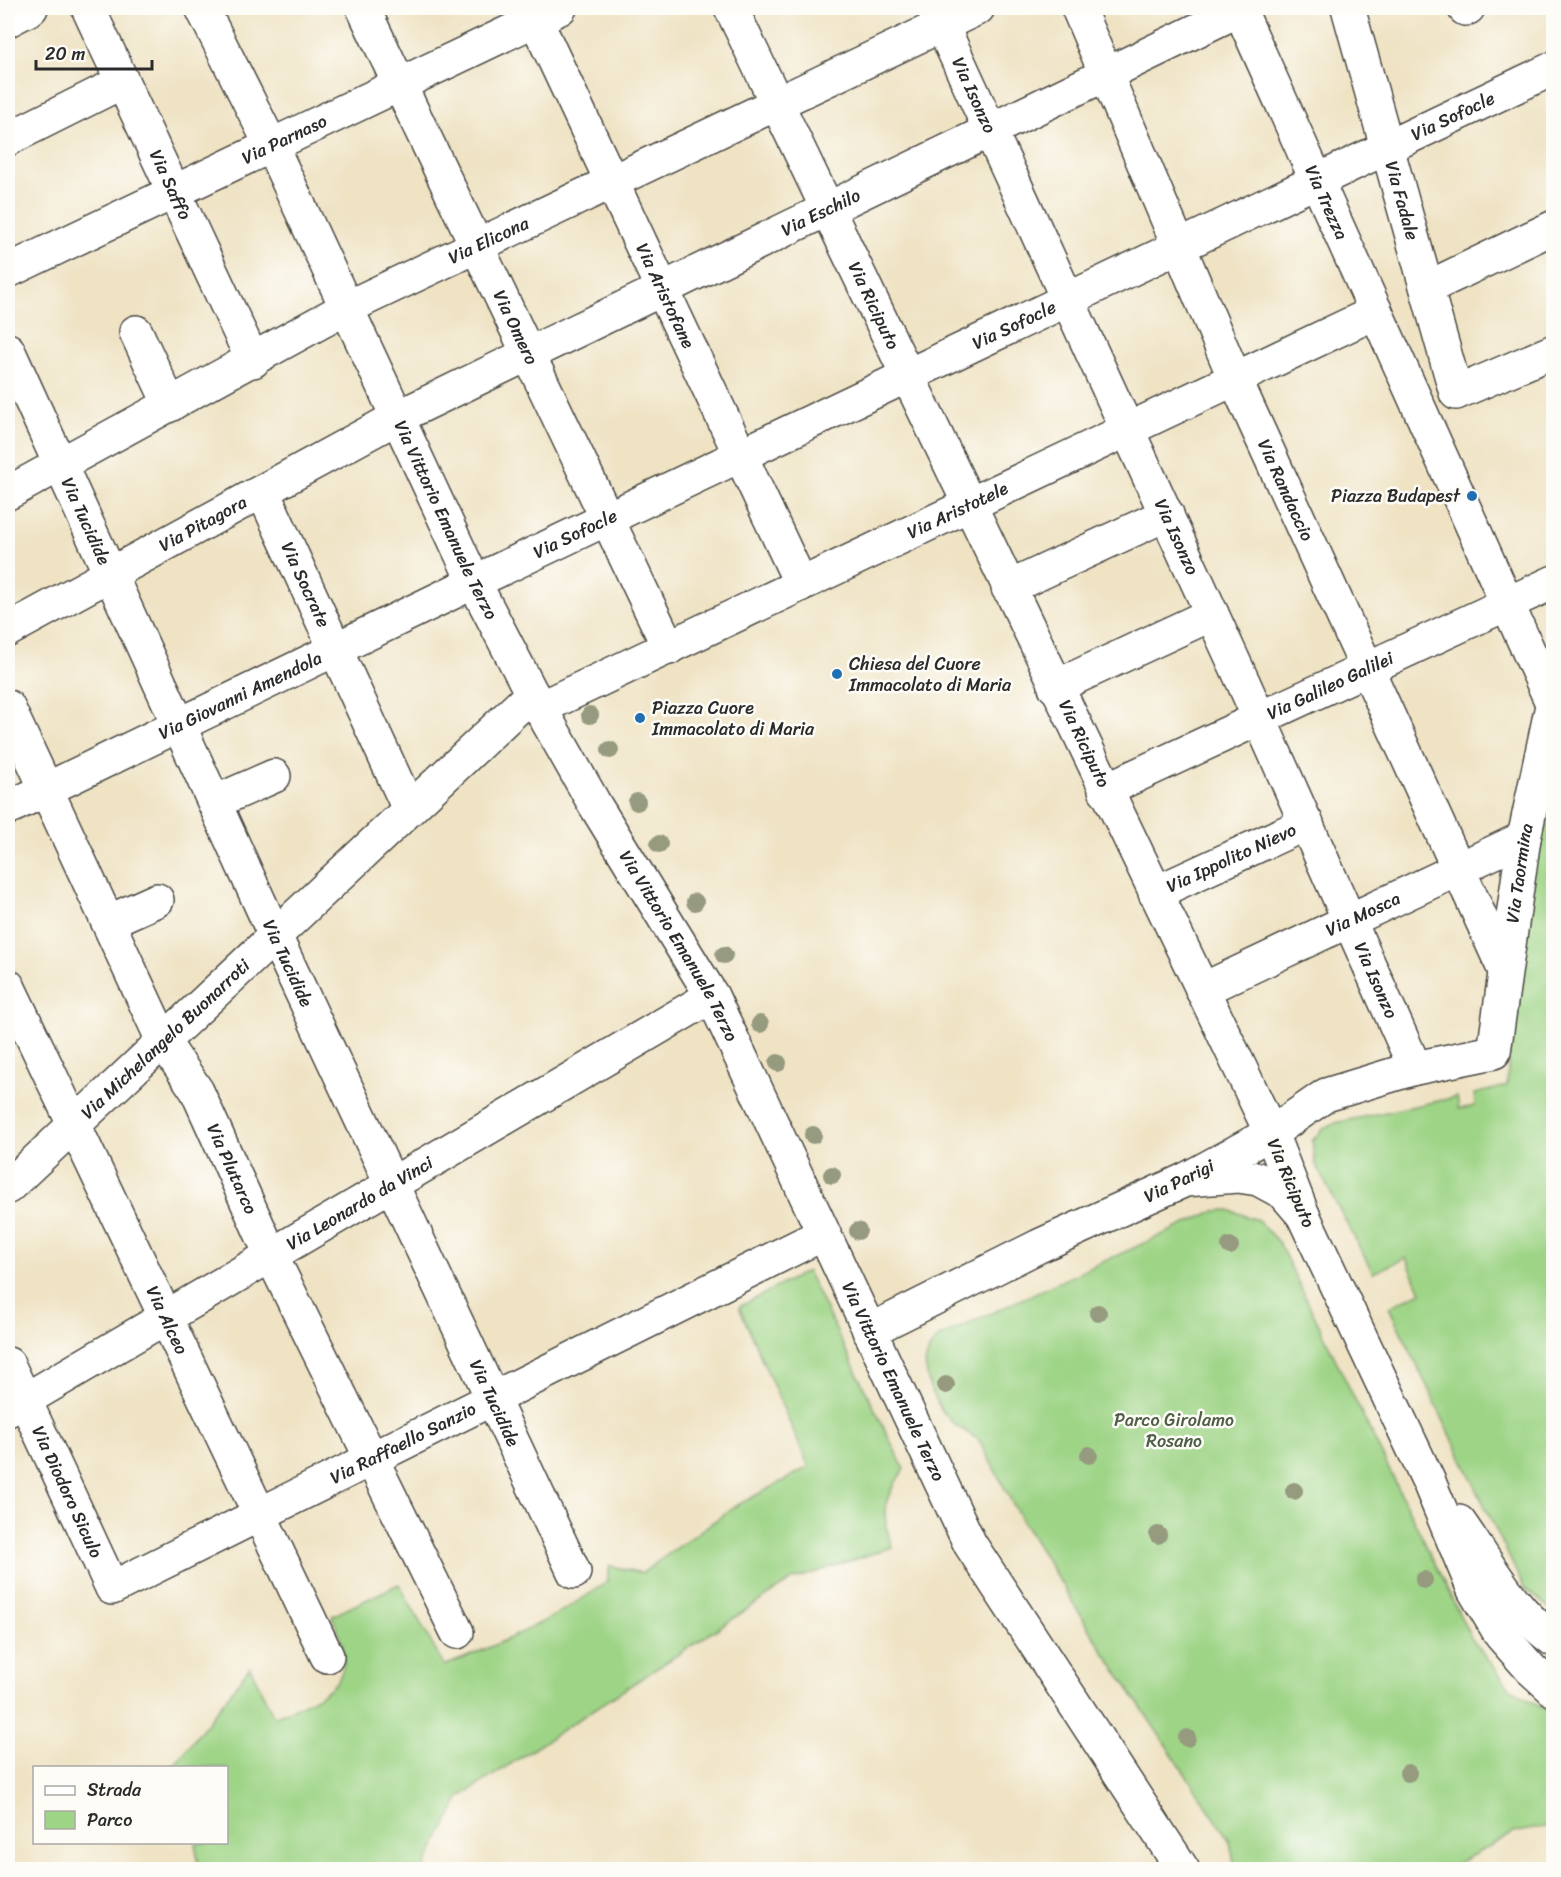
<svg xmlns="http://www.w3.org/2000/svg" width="1561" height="1877" font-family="Sriracha,sans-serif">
<rect width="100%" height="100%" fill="#fdfcf7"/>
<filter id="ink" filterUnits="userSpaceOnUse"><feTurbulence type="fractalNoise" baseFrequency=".0167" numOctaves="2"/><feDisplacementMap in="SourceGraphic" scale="12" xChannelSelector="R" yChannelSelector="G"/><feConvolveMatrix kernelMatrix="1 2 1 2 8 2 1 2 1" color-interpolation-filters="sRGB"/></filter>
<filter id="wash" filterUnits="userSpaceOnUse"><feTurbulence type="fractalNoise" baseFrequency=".008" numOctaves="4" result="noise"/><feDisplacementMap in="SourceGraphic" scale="24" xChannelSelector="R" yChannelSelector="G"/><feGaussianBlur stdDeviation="1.35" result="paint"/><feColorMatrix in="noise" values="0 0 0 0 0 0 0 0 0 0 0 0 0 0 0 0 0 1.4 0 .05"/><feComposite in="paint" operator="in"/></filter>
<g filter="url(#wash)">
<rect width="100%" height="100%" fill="#efe3c4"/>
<path fill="#9ed486" stroke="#648058" stroke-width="1.5" d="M1553,747V1611L1524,1588L1389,1307L1421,1292L1406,1258L1373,1273L1315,1163L1312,1141L1323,1129L1335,1123L1457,1097L1459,1109L1475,1106L1474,1094L1507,1086L1510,1030Z
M1229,1210L1257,1220L1279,1243L1471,1638L1510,1688L1553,1714V1825L1514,1833L1447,1869H1235L1230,1841L1104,1652L1022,1521L979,1440L954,1424L941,1410L929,1385L925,1364L929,1349L939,1337L1214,1211Z
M807,1271L904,1469C883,1500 880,1511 892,1547L792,1580L460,1797L424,1869H196L198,1860L195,1843L226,1842V1768L173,1767L250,1667L274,1717C330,1692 363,1684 332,1616L399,1584L444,1666C503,1643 555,1619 607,1582L610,1566L642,1573L734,1507L809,1467L739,1307Z"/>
</g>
<g filter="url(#ink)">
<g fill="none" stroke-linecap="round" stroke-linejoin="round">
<defs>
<g id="minor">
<path id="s1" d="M88,8L253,361"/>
<path id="s2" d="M363,8L669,648"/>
<path id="s3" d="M530,8L801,584"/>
<path id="s4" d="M731,8L1244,1076L1271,1133L1303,1215"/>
<path id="s5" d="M934,8L1244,684L1415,1068"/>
<path id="s6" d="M1078,8L1235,379L1504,969"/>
<path id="s7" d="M1239,8L1552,703"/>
<path id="s8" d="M1348,8L1456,393L1554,351"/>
<path d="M1465,9L1468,8"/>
<path d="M8,20L31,8"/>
<path d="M8,139L122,82"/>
<path id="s9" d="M8,271L560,8"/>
<path d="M1427,288L1554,227"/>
<path d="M136,332L170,405"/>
<path id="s10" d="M8,350L275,936L574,1572"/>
<path id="s11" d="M263,492L409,809"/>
<path id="s12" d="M8,493L346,308L978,8"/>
<path d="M1008,588L1167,514"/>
<path id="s13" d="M8,630L398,417L1243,8"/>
<path d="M1055,687L1212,614"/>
<path id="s14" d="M8,707L163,1041L197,1091L271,1255L457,1632"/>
<path id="s15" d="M540,708L1376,312"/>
<path id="s16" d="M1105,790L1554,582"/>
<path d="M215,802L274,776"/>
<path id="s17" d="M8,808L474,582L1554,68"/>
<path id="s18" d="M1155,893L1307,823"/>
<path d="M108,922L157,900"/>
<path id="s19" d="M8,986L327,1656"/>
<path id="s20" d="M1202,990L1524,838"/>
<path id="s21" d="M1185,1180L1271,1133L1326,1095L1415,1068L1494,1052L1524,838L1554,696"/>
<path id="s22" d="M8,1187L532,694"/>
<path id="s23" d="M8,1364L112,1588L823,1234"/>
<path id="s24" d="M8,1410L712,996"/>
</g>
<g id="tertiary">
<path id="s25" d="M202,8L271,145L474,582L532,694L595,805L712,996L970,1544L1183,1870"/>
<path d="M869,1331L1039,1246L1185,1180L1238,1176L1258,1179L1284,1193L1303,1215L1429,1482L1474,1590L1501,1635L1531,1669L1554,1690"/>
<path d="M1459,1522C1489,1564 1511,1609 1554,1640"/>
</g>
</defs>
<use href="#minor" stroke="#484742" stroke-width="36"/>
<use href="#tertiary" stroke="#484742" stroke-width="36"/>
<use href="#minor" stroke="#fff" stroke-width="33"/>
<use href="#tertiary" stroke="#fff" stroke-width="33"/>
</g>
<g fill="#969a7f">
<circle cx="590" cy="715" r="9"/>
<circle cx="610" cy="750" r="9"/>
<circle cx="637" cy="802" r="9"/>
<circle cx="659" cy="844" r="9"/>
<circle cx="695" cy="902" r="9"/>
<circle cx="724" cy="955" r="9"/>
<circle cx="760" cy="1024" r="9"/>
<circle cx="778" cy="1063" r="9"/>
<circle cx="813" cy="1135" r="9"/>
<circle cx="832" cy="1175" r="9"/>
<circle cx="858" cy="1231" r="9"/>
<circle cx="1230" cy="1246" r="9"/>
<circle cx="1098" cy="1313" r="9"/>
<circle cx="946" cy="1385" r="9"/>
<circle cx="1089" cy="1455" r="9"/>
<circle cx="1294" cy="1491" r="9"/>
<circle cx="1158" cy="1535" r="9"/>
<circle cx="1424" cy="1580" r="9"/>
<circle cx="1187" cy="1738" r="9"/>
<circle cx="1408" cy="1773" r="9"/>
</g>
</g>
<g fill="#1f6fb2" stroke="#fdfcf7" stroke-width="2">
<circle cx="1472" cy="496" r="6"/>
<circle cx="837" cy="674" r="6"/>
<circle cx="640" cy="718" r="6"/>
</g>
<g text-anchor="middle" stroke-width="5" stroke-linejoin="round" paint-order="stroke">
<g font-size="18" fill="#2b2b2b" stroke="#fdfcf7">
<text dy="6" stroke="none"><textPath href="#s5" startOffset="96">Via Isonzo</textPath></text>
<text dy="6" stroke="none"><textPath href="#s17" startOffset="1602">Via Sofocle</textPath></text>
<text dy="6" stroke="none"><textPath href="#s9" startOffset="306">Via Parnaso</textPath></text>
<text dy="6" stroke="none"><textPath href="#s1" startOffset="195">Via Saffo</textPath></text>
<text dy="6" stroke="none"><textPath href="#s8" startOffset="200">Via Fadale</textPath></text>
<text dy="6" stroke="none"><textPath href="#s7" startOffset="213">Via Trezza</textPath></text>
<text dy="6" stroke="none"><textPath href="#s13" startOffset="914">Via Eschilo</textPath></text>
<text dy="6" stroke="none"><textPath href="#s12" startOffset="543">Via Elicona</textPath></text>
<text dy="6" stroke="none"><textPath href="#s3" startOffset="318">Via Aristofane</textPath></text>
<text dy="6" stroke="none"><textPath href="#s4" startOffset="330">Via Riciputo</textPath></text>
<text dy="6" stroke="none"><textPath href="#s17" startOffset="1116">Via Sofocle</textPath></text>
<text dy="6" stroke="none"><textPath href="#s2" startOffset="354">Via Omero</textPath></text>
<text dy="6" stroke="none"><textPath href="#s6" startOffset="525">Via Randaccio</textPath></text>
<text dy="6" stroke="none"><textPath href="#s15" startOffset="462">Via Aristotele</textPath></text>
<text dy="6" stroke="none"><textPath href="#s10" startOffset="188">Via Tucidide</textPath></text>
<text dy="6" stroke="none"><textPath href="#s25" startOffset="567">Via Vittorio Emanuele Terzo</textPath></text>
<text dy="6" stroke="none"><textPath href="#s13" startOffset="222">Via Pitagora</textPath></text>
<text dy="6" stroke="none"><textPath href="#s17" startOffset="630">Via Sofocle</textPath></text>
<text dy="6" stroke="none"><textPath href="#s5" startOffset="582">Via Isonzo</textPath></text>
<text dy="6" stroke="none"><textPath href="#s11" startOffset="102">Via Socrate</textPath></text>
<text dy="6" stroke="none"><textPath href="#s16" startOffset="248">Via Galileo Galilei</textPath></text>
<text dy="6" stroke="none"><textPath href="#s17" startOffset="258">Via Giovanni Amendola</textPath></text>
<text dy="6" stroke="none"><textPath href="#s4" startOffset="816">Via Riciputo</textPath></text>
<text dy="6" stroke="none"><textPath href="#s18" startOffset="84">Via Ippolito Nievo</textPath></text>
<text dy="6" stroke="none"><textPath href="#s21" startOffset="519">Via Taormina</textPath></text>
<text dy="6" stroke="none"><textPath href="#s20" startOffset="178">Via Mosca</textPath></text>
<text dy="6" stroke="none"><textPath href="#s25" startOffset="1053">Via Vittorio Emanuele Terzo</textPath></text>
<text dy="6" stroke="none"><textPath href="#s10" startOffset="674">Via Tucidide</textPath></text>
<text dy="6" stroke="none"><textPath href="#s5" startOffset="1068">Via Isonzo</textPath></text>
<text dy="6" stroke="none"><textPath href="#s22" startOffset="216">Via Michelangelo Buonarroti</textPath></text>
<text dy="6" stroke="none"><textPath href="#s14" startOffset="514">Via Plutarco</textPath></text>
<text transform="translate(1179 1181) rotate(-26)" y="6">Via Parigi</text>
<text transform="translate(1291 1183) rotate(67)" y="6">Via Riciputo</text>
<text dy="6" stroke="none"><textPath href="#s24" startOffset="408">Via Leonardo da Vinci</textPath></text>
<text dy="6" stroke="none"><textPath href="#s19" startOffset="370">Via Alceo</textPath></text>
<text dy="6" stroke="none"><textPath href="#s25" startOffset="1539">Via Vittorio Emanuele Terzo</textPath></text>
<text dy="6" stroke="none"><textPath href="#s10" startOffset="1160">Via Tucidide</textPath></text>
<text dy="6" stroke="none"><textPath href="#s23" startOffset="572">Via Raffaello Sanzio</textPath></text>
<text dy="6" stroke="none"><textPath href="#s23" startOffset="141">Via Diodoro Siculo</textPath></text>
</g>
<g font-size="18" fill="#2b2b2b" stroke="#fdfcf7" text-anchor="start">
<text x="1460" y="502" text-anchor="end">Piazza Budapest</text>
<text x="849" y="670">Chiesa del Cuore<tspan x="849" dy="21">Immacolato di Maria</tspan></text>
<text x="652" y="714">Piazza Cuore<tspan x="652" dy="21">Immacolato di Maria</tspan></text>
</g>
<g font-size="18" fill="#4e5e46" stroke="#fdfcf7">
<text x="1174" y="1426">Parco Girolamo<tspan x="1174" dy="21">Rosano</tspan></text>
</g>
</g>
<rect width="1561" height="1877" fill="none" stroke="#fdfcf7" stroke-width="30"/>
<rect x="33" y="1766" width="195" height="78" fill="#fdfcf7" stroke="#a9a8a5" stroke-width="1.5"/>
<rect x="45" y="1786" width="30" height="9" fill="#ffffff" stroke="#a9a8a5" stroke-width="1.5"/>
<text x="87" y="1796" font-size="18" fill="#2b2b2b">Strada</text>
<rect x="45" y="1811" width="30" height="18" fill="#9ed486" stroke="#a9a8a5" stroke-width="1.5"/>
<text x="87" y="1826" font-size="18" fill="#2b2b2b">Parco</text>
<path d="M36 60v9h116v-9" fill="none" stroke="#2b2b2b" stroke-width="3"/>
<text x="45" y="60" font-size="18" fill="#2b2b2b" stroke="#fdfcf7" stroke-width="4.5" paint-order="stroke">20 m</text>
</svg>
